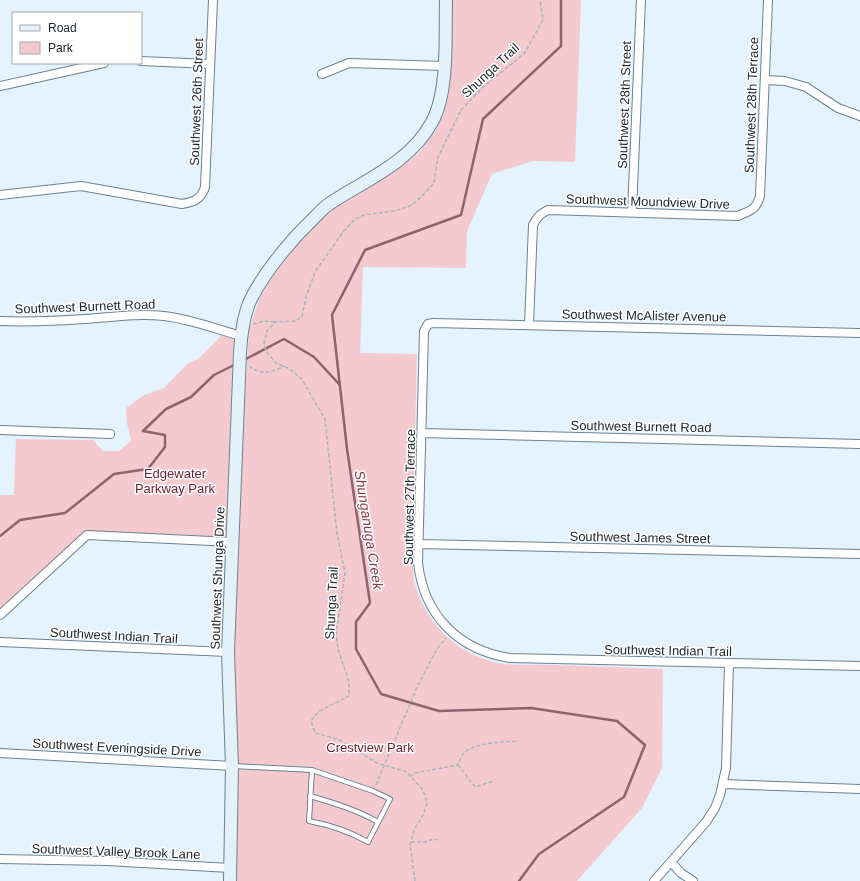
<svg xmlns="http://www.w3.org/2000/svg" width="860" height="881" font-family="Helvetica,sans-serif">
<rect width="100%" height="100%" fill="#e4f3fd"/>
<path fill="#f5cacf" d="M452,0H581L575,162L533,161L492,174L467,231L466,268L363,267L360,353L417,354L412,556C413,564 413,572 414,580C424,624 460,658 505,664C521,666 539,664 556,665C592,666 628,668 663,669L662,768L642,808L577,881H236L234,646L237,542L249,329L261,295L276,269L293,247L320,218L366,187L392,173L412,159L421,150L436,130L443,113L448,93Z
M223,331L241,336L232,542L87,535L0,615V495H14L16,439L93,440L103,451H119L131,441L127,423L126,408L144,395L164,388L187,364L198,359L219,338Z"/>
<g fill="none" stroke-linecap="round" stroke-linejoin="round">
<path stroke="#8c646d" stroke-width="2.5" d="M244,360L284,339L314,357L339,384
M0,536L20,520L65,513L114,474L148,469L165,447V435L143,431L166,409L191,397L214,375L236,364
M519,881L539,854L624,797L645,745L617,721L531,708L439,711L381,694L356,649V622L370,603L347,449L332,315L365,250L461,215L483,119L561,46V0"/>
<defs>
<path id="lane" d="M233,766L312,770L373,791L390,799L368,842C349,831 330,825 309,821L312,770
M310,796C334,803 357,810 378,822"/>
<path id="street" d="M141,61L210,64
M322,74L349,63L444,66
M765,80L785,81L806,87L838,108L860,116
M0,86L104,63
M0,195L81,186L182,204C193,202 201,200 205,187L213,0
M632,212L641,0
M0,321C29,322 57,321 85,319C112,317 138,313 164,316C191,319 216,329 241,336
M529,325L533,225C537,217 540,214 548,210L738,216C751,210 756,210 760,196L768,0
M860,333L433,323L428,324L424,331L418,563C424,615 458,650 510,658L860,666
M0,430L110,434
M422,433L860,444
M419,544L860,554
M0,615L87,535L232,542
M0,642L228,652
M0,753L232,766
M723,784L860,789
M0,859L107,861L230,868
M671,862L681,873L693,881
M654,881L706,822L715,808L720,795L726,768L729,663"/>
<path id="secondary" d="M230,881L232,766L228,652L240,353C241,335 243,314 252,297C266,270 291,240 313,219C318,214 323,208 329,204C365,180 410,163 432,122C449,91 445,36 446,0"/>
</defs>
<use href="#lane" stroke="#6b8290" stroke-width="6"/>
<use href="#street" stroke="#6b8290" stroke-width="10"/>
<use href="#secondary" stroke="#6b8290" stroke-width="14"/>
<path stroke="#a8b6be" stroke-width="1.5" stroke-dasharray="4 2" stroke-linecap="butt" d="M253,324L264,321L275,322
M249,366C260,375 272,373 284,366
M458,765L475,787L494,781
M410,777L415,773L458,765C459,761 461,757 463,754C474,742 504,742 519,741
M376,785L417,687L437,649L446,638
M411,842H425L433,839L440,840
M415,881L410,844L415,828L423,815L427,803L425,795L422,789L407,772L377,763L338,739L315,733L311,721L318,712L349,696V682L338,649L336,634L345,573L337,534L325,419L301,378L288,368L276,363L266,351L264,343L267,331L275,322L295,321L302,317L306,297L315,272L343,232L355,219L364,215L395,211L412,205L422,196L434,183L438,157L461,110L484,86L524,54L543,20L540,0"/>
<use href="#lane" stroke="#fff" stroke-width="4"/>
<use href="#street" stroke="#fff" stroke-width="8"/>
<use href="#secondary" stroke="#e2f1fa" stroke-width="12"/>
</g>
<g text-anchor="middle" stroke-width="3" stroke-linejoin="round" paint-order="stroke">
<g font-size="13" fill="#20292f" stroke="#fff">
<text transform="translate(490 70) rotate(-43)" y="5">Shunga Trail</text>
<text transform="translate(196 102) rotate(-88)" y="5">Southwest 26th Street</text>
<text transform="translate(624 105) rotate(-88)" y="5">Southwest 28th Street</text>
<text transform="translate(751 105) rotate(-88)" y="5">Southwest 28th Terrace</text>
<text transform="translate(648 201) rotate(2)" y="5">Southwest Moundview Drive</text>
<text transform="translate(85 306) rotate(-2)" y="5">Southwest Burnett Road</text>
<text transform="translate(644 315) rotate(1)" y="5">Southwest McAlister Avenue</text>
<text transform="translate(641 426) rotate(1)" y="5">Southwest Burnett Road</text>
<text transform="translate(409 497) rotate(-89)" y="5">Southwest 27th Terrace</text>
<text transform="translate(640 537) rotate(1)" y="5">Southwest James Street</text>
<text transform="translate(217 578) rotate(-88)" y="5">Southwest Shunga Drive</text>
<text transform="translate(331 603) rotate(-87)" y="5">Shunga Trail</text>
<text transform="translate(114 635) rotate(3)" y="5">Southwest Indian Trail</text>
<text transform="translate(668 650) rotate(1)" y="5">Southwest Indian Trail</text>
<text transform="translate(117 747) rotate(3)" y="5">Southwest Eveningside Drive</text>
<text transform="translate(116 851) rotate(2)" y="5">Southwest Valley Brook Lane</text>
</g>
<g font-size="13" fill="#6a1f31" stroke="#fff">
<text x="175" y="478">Edgewater<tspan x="175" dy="15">Parkway Park</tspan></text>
<text x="370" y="752">Crestview Park</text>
</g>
<g font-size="14" font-style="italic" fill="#883b4b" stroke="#fff">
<text transform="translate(369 530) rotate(81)" y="5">Shunganuga Creek</text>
</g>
</g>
<rect x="12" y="12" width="130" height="52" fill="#ffffff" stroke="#a6a9ac"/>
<rect x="20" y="25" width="20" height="6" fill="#e2f1fa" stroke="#a6a9ac"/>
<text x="48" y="32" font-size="12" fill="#20292f">Road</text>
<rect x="20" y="42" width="20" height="12" fill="#f5cacf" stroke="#a6a9ac"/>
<text x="48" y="52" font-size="12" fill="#20292f">Park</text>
</svg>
